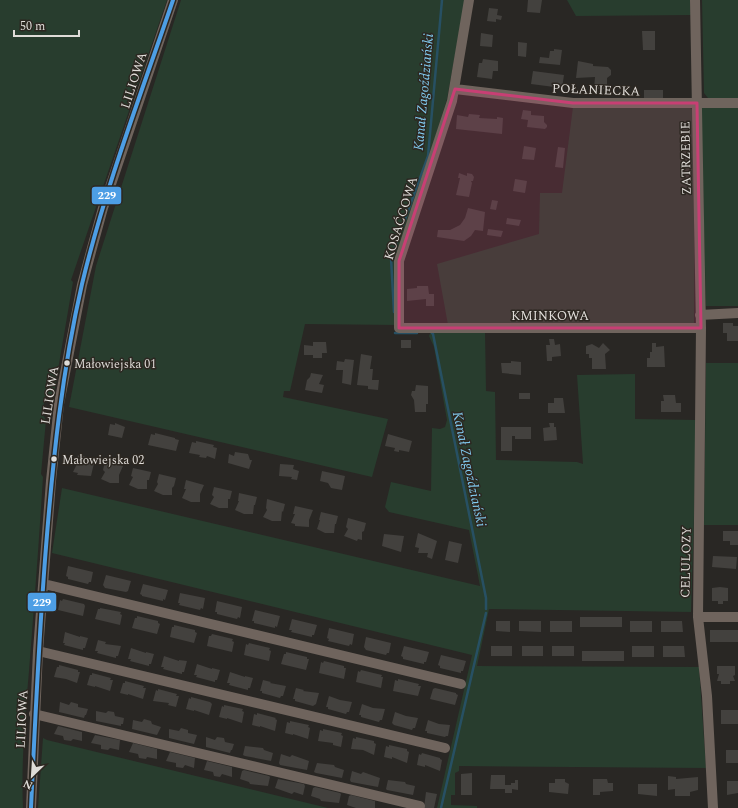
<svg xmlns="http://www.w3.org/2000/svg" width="738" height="808" font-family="Spectral,serif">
<rect width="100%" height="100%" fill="#292724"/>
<path fill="#283d2e" d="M0,0H167L71,280L73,282L54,393L52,395L46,394L42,413L46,420L41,474L43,477C39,542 34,607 29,671C25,717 21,763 23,808H0Z
M181,0H465L447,99L396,263L398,325L305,324L290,391H284L283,397L388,419L372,477L69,407L96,266Z
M567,0H690L691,15L576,16Z
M702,0H738V98H708L704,93Z
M688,106L695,112L694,325H448L437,264L539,234L540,193H562L573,107Z
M701,107H738V306H706Z
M431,331H485L486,391L495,392L496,460L577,462L583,464L577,375L635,374V419L697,420L691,612L489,609L477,666L699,667L706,768L459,766V771L455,773V795H451V805L477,806V808H437L472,655L52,553L62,488L480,586L469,530L389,512L385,507L391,482L431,491L432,428L440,429L445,427L447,420L434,347L429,336Z
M706,363H738V525H704Z
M43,738L47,740L328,808H38Z"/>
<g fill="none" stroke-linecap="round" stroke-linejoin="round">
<path stroke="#275063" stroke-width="2.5" d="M394,312L391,258L428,156L442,0
M395,333H417
M432,333L433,334L486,598V609
M441,808L486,613"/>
</g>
<path fill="#43413e" d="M528,0H542L540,13L527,12Z
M489,8L498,9L497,15L502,16L501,20L496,19V22L487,21Z
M642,31H655V50H643Z
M481,33L493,35L492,47L480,46Z
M518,42L527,43L526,57L518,56Z
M554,49L562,50L560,65L539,63L540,57L549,58L550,51H554Z
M483,59L498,61V71H493L492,79L477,77L479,63H482Z
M578,61L593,64V66L608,67L611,70V75L607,78V89H594L595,77L576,78Z
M533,71L564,75L562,88L531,84Z
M644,90H663V98H644Z
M523,110L531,111V115L544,116V122L547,125V127L545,129L527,127L528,120L521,119Z
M469,114L480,115L479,118L497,119V117L503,118L502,134L456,129L457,115L468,117Z
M524,146L536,148L534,160L522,159Z
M558,147L565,148L563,168L555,167Z
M459,173L467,176V173L472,174L474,177L473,181H471L472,183L469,197L456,195L460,178H458Z
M515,179L527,181L525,193L513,191Z
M492,200L498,201L496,210L490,209Z
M468,208L485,212L483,231L475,230L471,236L464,241L437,237L438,230H450L460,225L465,218Z
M507,218L521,220L519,226L506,224Z
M488,229L503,231L501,237L487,235Z
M417,286H428L429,294H434V306H426V299L407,301V289L417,288Z
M723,323H733V326H738V341H727V333H723Z
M549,339H554L555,345L560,344L561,356L552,357V361H547L546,345H550Z
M401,340H411V348H401Z
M313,342H326L327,353H322V358H313V355H304V345L313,346Z
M603,343L610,350L605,354L606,369H592V358H589V354H586V346L592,344L599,348Z
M652,343H656V347L664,346L665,367H647V358H650V352H652Z
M361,354L372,356L370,369H373L372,380H379L378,390L368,389V386L357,385Z
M345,359L354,360L351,385L342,383L343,370H336L337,361L344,362Z
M511,361L521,362V375L502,373L501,363H511Z
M311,373L323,375L319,384L324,385L322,393L305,390L307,380L310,377Z
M416,385L428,386V404H426V412H415L414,400L411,395L412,391H415Z
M519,393H530V399H519Z
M663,395H675L676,403H681V412H661V401H664Z
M554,398H563L565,413H548V403H554Z
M115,423L125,427L122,438L108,435L110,424L115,425Z
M549,423H554V427H556L557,440L544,441L543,428L550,427Z
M501,427H531V439H515V436H512V451H501Z
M155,433L175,438V439L179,440L176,451L148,445L151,434L155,435Z
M388,434L412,441L409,452L399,450V452L394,451L395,448L385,446Z
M196,441L214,445L213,447L217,448L215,459L207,456L206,458L199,457L200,455L189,453L192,442L196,443Z
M235,452L248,454L250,460H252L249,469L228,463L229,454L234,456Z
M78,455L95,459L91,476L77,475L78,473L73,472L77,464L76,463Z
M105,461L123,466L119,475V483H110L101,479L105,472L103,470Z
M280,464L294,465L293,469L299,471L297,480L291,479L292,477L279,476Z
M133,468L151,472L149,480H147V489H138L129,485L133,477L131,476Z
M322,471L345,476L342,490L331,488L328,483L320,481Z
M159,474L176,478L174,486L172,488V495H163L154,491L158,484L157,482Z
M186,480L204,485L200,494V502H191L182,498L186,489H184Z
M214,487L232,491L230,499H228V508H219L210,504L214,497L212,495Z
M239,493L257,497L255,505H254L253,514H244L235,510L239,501H238Z
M267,499L285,504L283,512L282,511L281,521H272L263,517L267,510L266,508Z
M295,506L313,510L309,520V527L295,526V524L291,523L295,514H293Z
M321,512L338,516L336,524H335L334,533H325L317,529L320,520H319Z
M348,518L366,523L364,531L362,532V540L358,539L357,541L344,536L348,529L346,527Z
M723,531H738V545H730V541H723Z
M418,533L437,541L432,559L427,557L428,553H418L419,548L415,547Z
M384,534L404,536L401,552L382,546Z
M449,541L462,544L458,563L445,560Z
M713,556L737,557L736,569L712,567Z
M68,566L93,572L91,582H89L88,584L68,579V577L66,576Z
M106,575L131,581L128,591L126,592L105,588L103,585Z
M143,584L168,590L165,600L163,599V601L142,596V595L140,594Z
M720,587L728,588V601H723V604H718V601H712V588Z
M180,593L205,598L203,609L201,608L200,610L179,605L180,603H178Z
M63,599L84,604L85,606L83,616L58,610L60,600L62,601Z
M217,601L242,607L240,618L238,617L237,619L217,614V612H215Z
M100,608L121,612L120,614L122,615L120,625L95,619L98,609H100Z
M255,610L280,616L277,627L275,626V628L254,623V621H252Z
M137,616L158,621V623L160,624L157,634L132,628L135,618H137Z
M580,617H622V627H580Z
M292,619L317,625L314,635H312V637L291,632L292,630H289Z
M496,621H510V632L496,631Z
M519,621H541V632L519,631Z
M550,621H572V632H550Z
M630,621H652V632H630Z
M661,621H682L683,632H661Z
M174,625L195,630V632L197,633L194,643L170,637L172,627H174Z
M329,628L354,634L352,645L350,644L349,646L328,641L329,639L327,638Z
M710,630H738V642H710Z
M65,632L80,637V636L88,638L85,648H83V650L64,645L65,643H63Z
M212,634L233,639L232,641L234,642L232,652L207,646L209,636H211Z
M366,637L391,643L389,653H387L386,655L366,650L364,647Z
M98,640L106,642L105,644L121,646L118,656H116V658L97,653L98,651H95Z
M249,643L270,648L269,650L271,651L269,661L244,655L246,644L248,645Z
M404,646L429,652L426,662H424V664L403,659V657L401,656Z
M491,646H512V656H491Z
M522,646H543V656H522Z
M552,646H574V656H552Z
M632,646H654V657H632Z
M663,646H684L685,657H663Z
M131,648L146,653V652L154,654L151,664H149V666L130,661L131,659H128Z
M582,651H624V661H582Z
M286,652L307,657V659H309L306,670L281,664L284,654H286Z
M441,655L466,661L463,671H461V673L440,668V666L438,665Z
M164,656L179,661V660L187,661L184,672H182V674L163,669L164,667H161Z
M324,661L344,666V668H346L344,679L319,673L321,662L323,663Z
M197,664L212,669V668L220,670L217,680H215V682L196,677L197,675H194Z
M59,665L78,670V672H80L77,683L66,679L54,677L57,667H59Z
M717,666H735V675L733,676L735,681H730V684H721V681H717L719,674H717Z
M361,670L382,675L381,677H383L381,688L356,682L358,671L360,672Z
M230,672L245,677V676L253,678L250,688H248V690L229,685L230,683H227Z
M92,673L111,678L110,680H113L110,691L95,686V687L87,685L90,675H92Z
M398,679L419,684L418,686H421L418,696L393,691L395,680L398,681Z
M263,680L271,682L270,683L286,686L283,696H281L280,698L262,693V691H260Z
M125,681L144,686L143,688H146L143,699L128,694V695L120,693L123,683H125Z
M296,688L304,690L303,691L319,693L316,704L313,706L295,701V699H293Z
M435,688L456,693V694L458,695L455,705L430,699L433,689Z
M158,689L177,694L176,696H179L176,707L168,705L169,703L153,701L156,690L158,691Z
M329,696L340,700L352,702L349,712H347L346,714L328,709V707H326Z
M191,697L210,702L212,704L209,715L194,710V711L186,709L189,698L191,699Z
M60,702L69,705L71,702L78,704V707L88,709L86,715H85L84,718L59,712Z
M362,704L373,708L385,709L382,720H380L379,722L361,717V715H359Z
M224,705L243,709L242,711L244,712L242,723L227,718V719L219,717L222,706L224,707Z
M721,710H738V724H721Z
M96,711L106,713L108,711L114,712L115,716L124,718L123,724H121V726L96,721Z
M395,712L406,716L418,718L415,728H413L412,730L394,725L392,723Z
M257,713L276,718L275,719L277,720L275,731L260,726V727L252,725L254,714L257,715Z
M144,719L151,721L152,724L161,727L157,735L132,729L133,720L142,722Z
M428,720L439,724L450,725L448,736H446L445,737L427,733V731H425Z
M290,721L309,725L308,727L310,728L308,739L293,734V735L285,733L287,722L290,723Z
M58,726L82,732V741L73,739L71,741L64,740L63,736L54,734Z
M181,728L188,730V733L197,735L194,744L169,738V729L179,731Z
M323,729L342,733L341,735L343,736L341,747L333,745V743L318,741L320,730L323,731Z
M95,735L120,740L119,750L110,748L108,750L101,749V745L91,743Z
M206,737L215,740L217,737L224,738L225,742L234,744L232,750H231L230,753L206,747Z
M356,737L374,741V743L376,744L374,755L363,750L351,749L353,738L356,739Z
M133,743L157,749V759L147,757L146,759L139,758L138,754L129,752Z
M389,745L407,749V751L409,752L407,763L392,757V759L384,757L386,746L389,747Z
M245,746L263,748L264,750L273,753L271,761L245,756L243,755Z
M726,750H738V763H726Z
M170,752L195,758L194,768L185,765L183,768L176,767V763L166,761Z
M422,753L440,758V759L442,760L440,771L425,765V767L417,765L419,754L421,755Z
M281,754L290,757L292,755L309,761L307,770L280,765L279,763Z
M207,761L232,767V777L222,774L220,777L214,776L213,772L204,770Z
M317,763L334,765L335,767L344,770L342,778L316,773L314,772Z
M244,770L269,776L270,777L268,786L250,784L249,782L240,779L242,771Z
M352,771L361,774L363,772L380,778L378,787L351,782L350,780Z
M472,773V795H461V774Z
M491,775H505V785H511V783H515V780H518V790L512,789V793H505V789H490Z
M668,776L676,777V779L698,777V790L690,792V796H675V789L668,790Z
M278,779L304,784L305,786L303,795L294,792L292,794L275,788Z
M555,779H565V782L569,784L568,794L549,792V783H555Z
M593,779H607L608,783H613V791L600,792V795H593Z
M388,780L405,782L406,784L415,786L413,795L387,790L386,789Z
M727,781H738V793L727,795Z
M638,784H657V796L638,794Z
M315,787L340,793L341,794L339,803L321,801L320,799L311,796L313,788Z
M426,792L437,794L434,808H424Z
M351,795L375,801V808H356L347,805L349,796Z"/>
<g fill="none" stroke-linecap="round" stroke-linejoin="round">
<path stroke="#6f645d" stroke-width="10" d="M469,0L452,101L399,261V328H701
M695,0L701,328L698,617L707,696L713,808
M455,89L573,103H738
M700,315L738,313
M44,584L461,684
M698,617H738
M38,651L445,748
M34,714L420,806
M31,808L38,651L51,481L59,404L82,285L92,248L103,208L173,0"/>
<defs>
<path id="bus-1" d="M31,808C35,721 39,634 46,547C53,459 62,371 82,284C105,188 141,94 173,0"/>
</defs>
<use href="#bus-1" stroke="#2c2721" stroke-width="7"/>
<use href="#bus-1" stroke="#4d9ee5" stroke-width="4"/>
</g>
<path fill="#c83f74" fill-opacity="0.2" stroke="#c83f74" stroke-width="3" stroke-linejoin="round" d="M455,89L573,103H697L701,328H399V261Z"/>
<g fill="#dfdcd8" stroke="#2c2721" stroke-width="1.5">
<circle cx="67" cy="363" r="3.5"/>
<circle cx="54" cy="459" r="3.5"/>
</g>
<g text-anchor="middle" stroke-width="3" stroke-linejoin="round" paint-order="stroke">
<g font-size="12" fill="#dfdcd8" stroke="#2c2721" text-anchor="start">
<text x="74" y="368">Małowiejska 01</text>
<text x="62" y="464">Małowiejska 02</text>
</g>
<g font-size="13" fill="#dfdcd8" stroke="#2c2721">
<text transform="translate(133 80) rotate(-72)" y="5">LILIOWA</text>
<text transform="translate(596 89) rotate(2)" y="5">POŁANIECKA</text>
<text transform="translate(685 158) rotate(-91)" y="5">ZATRZEBIE</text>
<text transform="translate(400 218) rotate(-73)" y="5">KOSAĆCOWA</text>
<text x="550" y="320">KMINKOWA</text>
<text transform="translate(49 395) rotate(-81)" y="5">LILIOWA</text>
<text transform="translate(685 562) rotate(-89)" y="5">CELULOZY</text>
<text transform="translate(21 719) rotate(-87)" y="5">LILIOWA</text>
</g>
<g font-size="14" font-style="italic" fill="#82ccf1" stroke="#2c2721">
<text transform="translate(423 92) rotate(-85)" y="5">Kanał Zagoździański</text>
<text transform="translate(470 469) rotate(78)" y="5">Kanał Zagoździański</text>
</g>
</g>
<g stroke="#2c2721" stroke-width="1.5">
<rect x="91" y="186" width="31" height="19" rx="4" fill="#4d9ee5"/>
<rect x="27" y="592" width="30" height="20" rx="4" fill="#4d9ee5"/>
</g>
<g font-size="11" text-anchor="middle" font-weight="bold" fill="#fff">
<text x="107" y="199">229</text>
<text x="42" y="606">229</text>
</g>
<g transform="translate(32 776) rotate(205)" stroke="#2c2721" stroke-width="3" paint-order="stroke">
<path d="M0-3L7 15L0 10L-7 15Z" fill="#dfdcd8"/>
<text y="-6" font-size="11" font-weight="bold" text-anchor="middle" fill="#dfdcd8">N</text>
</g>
<path d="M14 30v6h65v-6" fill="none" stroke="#dfdcd8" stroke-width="2"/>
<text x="20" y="30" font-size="12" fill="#dfdcd8" stroke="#2c2721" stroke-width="3" paint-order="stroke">50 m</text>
</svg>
